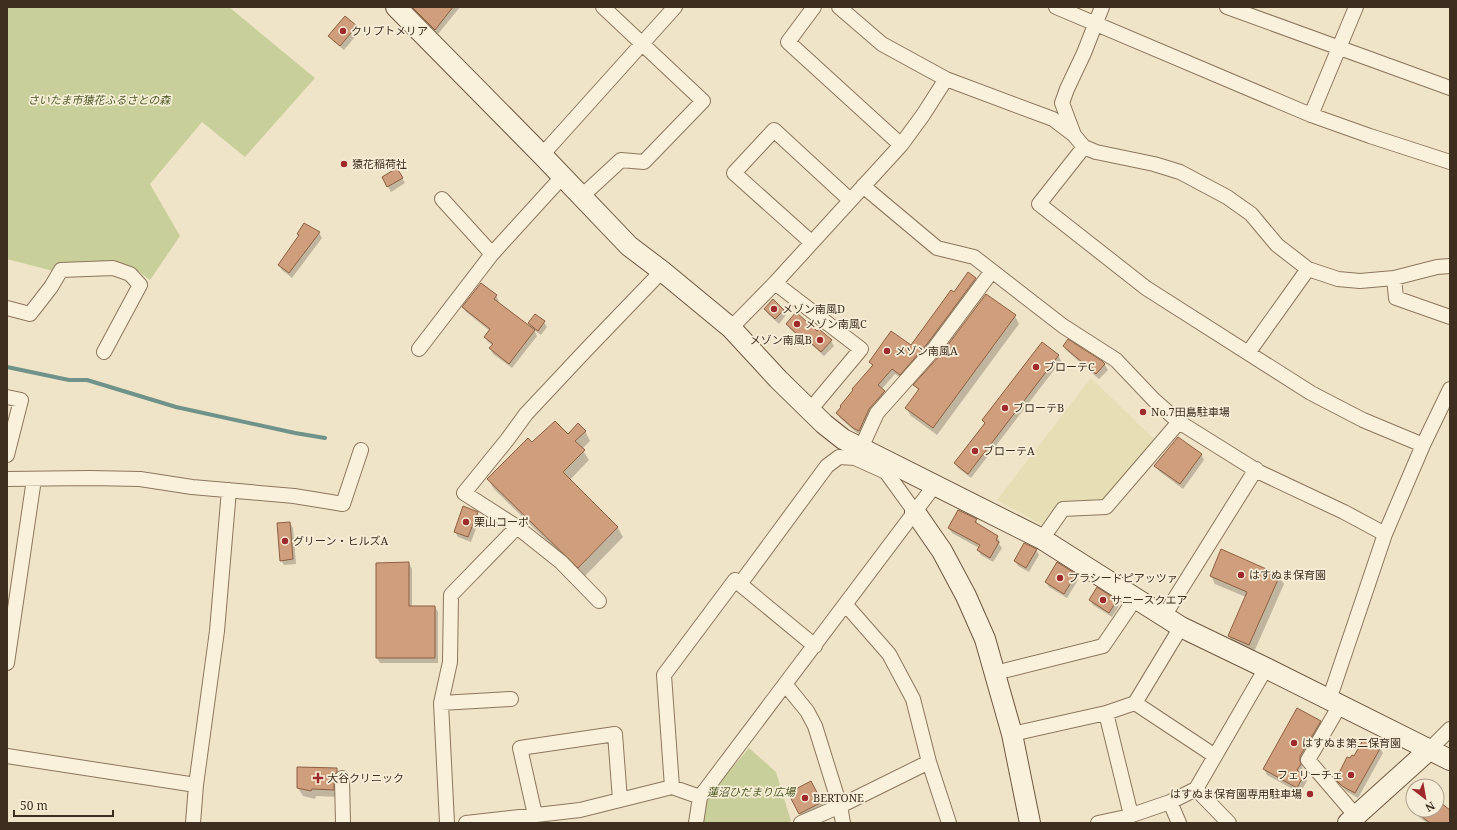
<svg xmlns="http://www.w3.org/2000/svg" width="1457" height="830" font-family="'Noto Serif','Noto Sans JP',serif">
<rect width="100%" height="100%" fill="#f0e4c8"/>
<path fill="#e6deb5" d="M1091,378L1156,441L1103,503L1061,505L1044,526L997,500Z"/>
<path fill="#c9cf9b" d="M7,7H229L315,78L245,157L202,122L150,184L180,236L150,280L131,266L115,263L53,271L7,259Z
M749,748L776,772L791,821L786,823H700L701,805Z"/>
<path fill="#0003" d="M411,7H460L438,34Z
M356,27L359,32L344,50L333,41L330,36Z
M397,169L405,183L391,192L383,177Z
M319,233L322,238L292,278L282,270L279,265L300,236L298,234Z
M975,279L978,284L903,379L895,374L881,390L887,397L862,436L857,433L840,418L837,413L872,366L870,362L911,346L954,293Z
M496,296L499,301L498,303L533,330L529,323L536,316L544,322L547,327L541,335L534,330L537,336L512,368L493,354L490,348L492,345L488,342L485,337L490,331L466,312L463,307Z
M765,309L783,310L786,315L779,324L768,314Z
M1015,316L1019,324L937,435L911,416L906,408L919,392L915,385L942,355Z
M787,324L817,333L831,341L834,346L824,356L803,337L801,339L790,329Z
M1068,341L1105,365L1108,370L1099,379L1067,351L1064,346Z
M1058,355L1061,361L971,478L958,468L955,463L985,424L983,421Z
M585,431L590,441L582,449L589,460L569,481L618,528L623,537L584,577L494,489L488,479L532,444Z
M1201,454L1204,460L1183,489L1159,471L1156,466Z
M477,513L480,518L471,542L458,537L455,532Z
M976,520L979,526L997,536L1000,542L999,544L1002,548L993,562L981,555L978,550L979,548L952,533L949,528Z
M290,523L293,528L296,564L284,565L281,560Z
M1036,550L1039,555L1029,572L1018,566L1015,561Z
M409,563L412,569V607H435L438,612V663H380L377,658Z
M1075,575L1078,580L1067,598L1049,587L1046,582Z
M1211,576H1279L1284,584L1254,652L1234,644L1229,636L1246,597L1215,584Z
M1090,600L1116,601L1119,606L1112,617L1093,605Z
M1320,722L1323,727L1303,762L1302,766L1303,770L1301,774L1304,775L1307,781L1300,793L1267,775L1264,769Z
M1380,748L1383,753L1358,798L1346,791L1338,781L1350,760L1354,757Z
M336,769L341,777L338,797L316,796L315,799L303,796L298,788Z
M811,783L824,807L803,818L789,794Z
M1413,799V810H1437V801L1450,811V823H1427L1411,811L1408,806Z"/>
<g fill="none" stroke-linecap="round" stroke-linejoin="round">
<path stroke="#6f938a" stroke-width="4" d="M7,367L69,380H87L176,407L295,433L325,438"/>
</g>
<path fill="#cf9f7d" stroke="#8d5f41" d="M412,7H453L435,30Z
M345,16L357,26L340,46L328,36Z
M397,168L403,178L387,187L382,177Z
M304,223L320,232L289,273L278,265L299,235L297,234Z
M968,272L976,278L927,344L900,375L892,369L878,385L885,391L869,409L859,431L853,428L836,413L841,407L840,406L853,390L852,389L873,365L869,362L891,331L911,345L951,290L954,292Z
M481,283L497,295L494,299L535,330L509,364L489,348L493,344L484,337L490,329L462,307Z
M986,294L1016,315L933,428L905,408L919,389L913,385L941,354Z
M773,299L784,310L775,319L764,309Z
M796,312L817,331L819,329L832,340L821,352L800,333L798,335L786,324Z
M535,314L545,321L538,331L528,323Z
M1068,339L1102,361L1105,364L1096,374L1063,346Z
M1042,342L1059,355L968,474L954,463L985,423L982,420Z
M555,421L568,434L578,423L586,431L575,441L585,450L563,472L618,527L578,568L487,479L528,438L532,442Z
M1178,437L1202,454L1180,484L1154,466Z
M463,506L478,512L468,537L454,532Z
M958,510L977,519L975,522L998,536L996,540L999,542L990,558L977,550L980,545L948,528Z
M290,522L293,559L280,561L277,523Z
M1024,543L1037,549L1026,568L1014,561Z
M1221,549L1280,575L1249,645L1228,636L1247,592L1210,576Z
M409,562V606H435V658H376V563Z
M1057,562L1076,574L1064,594L1045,582Z
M1097,587L1117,600L1109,613L1089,600Z
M1297,708L1321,721L1300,756V760L1301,764L1297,770L1304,775L1297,788L1263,769Z
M1364,738L1381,747L1355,793L1342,786L1337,781L1339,778L1337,777L1347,757L1350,758L1352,755L1354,756Z
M297,767L337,768V772L334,778V790L312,789L311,791L297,788Z
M811,781L822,802L799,814L788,793Z
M1437,800L1450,810V823H1430L1413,810H1437Z"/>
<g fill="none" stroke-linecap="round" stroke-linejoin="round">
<defs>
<path id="street" d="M814,7L788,42L901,145
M839,7L882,44L946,79L1053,119L1074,135
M1056,7L1311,115L1370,136L1450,162
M1102,7L1084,53L1067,89L1062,103L1074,135L1084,147L1096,152L1154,164L1180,172L1227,197L1251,214L1277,245L1308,269L1338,279L1360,281L1394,278L1437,267L1450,266
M1227,7L1450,88
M1311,115L1356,7
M1084,147L1039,204L1146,288L1311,393L1363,420L1423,445
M542,155L675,7
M863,186L937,248L974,257L1063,326L1116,360L1154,400L1179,422L1259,472L1344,512L1385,534
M582,196L621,160L644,162L703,101L603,7
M442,199L492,254
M811,242L734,173L774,130L850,200
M1394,278L1396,298L1450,317
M775,283L861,349L810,410
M7,308L30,314L51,287L61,270L113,268L130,274L140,285L104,352
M731,328L775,283L901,145L923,115L946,79
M419,349L492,254L563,176
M1248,353L1308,269
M7,397L21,400L7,455
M861,448L877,413L934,349L992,271
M7,479L90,478L140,479L192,487L294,496L343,504L361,450
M517,527L561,562L599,601
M1042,539L1063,509L1106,507L1179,422
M740,584L827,466L839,457L855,458L886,472L915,512
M1164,616L1256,469
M7,663L34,479
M995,673L1103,646L1135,599
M785,684L807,711L815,726L840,806L843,823
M1329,700L1385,534L1423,445L1450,389
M441,703L511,699
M1135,703L1215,756
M1340,705L1308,760L1356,816
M1106,713L1131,815
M1012,734L1106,713L1135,703L1181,627
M1429,750L1450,729
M7,756L196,785
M929,762L949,823
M342,778L343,823
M672,787L664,675L735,580L815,646
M1196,789L1229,823
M1170,802L1179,823
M535,815L520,748L615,734L620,800
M193,823L196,785L217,631L229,490
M447,823L441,703L450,662L451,595L517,527L464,493L507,440L526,414L586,350L662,271
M466,823L580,810L672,787L700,797
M696,823L700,797L935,485
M801,823L840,806L929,762L913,699L889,654L846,605
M1098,823L1126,817L1170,802L1196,789L1266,668"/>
<path id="secondary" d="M396,7L542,155L629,246L662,271L731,328L778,379L824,424L843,439L1042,539L1181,627L1266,668L1450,760
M915,512L942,551L966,596L985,639L1012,734L1030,823
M1348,823L1429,750"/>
</defs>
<use href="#street" stroke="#8d765c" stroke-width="16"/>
<use href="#secondary" stroke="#6f573f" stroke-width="22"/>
<use href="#street" stroke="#faf1dc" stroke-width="14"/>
<use href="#secondary" stroke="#faf1dc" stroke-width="20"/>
</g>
<g fill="#9e2a2b" stroke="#f7eed8" stroke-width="1.5">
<circle cx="343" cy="31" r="4"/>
<circle cx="344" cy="164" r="4"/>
<circle cx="774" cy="309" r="4"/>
<circle cx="797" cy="324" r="4"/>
<circle cx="820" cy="340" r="4"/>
<circle cx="887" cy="351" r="4"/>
<circle cx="1036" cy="367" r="4"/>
<circle cx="1005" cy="408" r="4"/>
<circle cx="1143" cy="412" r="4"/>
<circle cx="975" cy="451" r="4"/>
<circle cx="466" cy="522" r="4"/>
<circle cx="285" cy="541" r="4"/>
<circle cx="1241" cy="575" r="4"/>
<circle cx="1060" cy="578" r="4"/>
<circle cx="1103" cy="600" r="4"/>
<circle cx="1294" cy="743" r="4"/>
<circle cx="1351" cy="775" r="4"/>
<path d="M316 772h4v4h4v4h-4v4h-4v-4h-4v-4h4z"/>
<circle cx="1310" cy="794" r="4"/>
<circle cx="805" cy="798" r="4"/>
</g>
<g text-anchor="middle" stroke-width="3.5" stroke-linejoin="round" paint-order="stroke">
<g font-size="11" fill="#3d2e20" stroke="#f7eed8" text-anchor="start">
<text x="351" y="35">クリプトメリア</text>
<text x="352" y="168">猿花稲荷社</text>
<text x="782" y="313">メゾン南風D</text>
<text x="805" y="328">メゾン南風C</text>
<text x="812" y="344" text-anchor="end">メゾン南風B</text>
<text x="895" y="355">メゾン南風A</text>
<text x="1044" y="371">ブローテC</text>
<text x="1013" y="412">ブローテB</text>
<text x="1151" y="416">No.7田島駐車場</text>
<text x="983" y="455">ブローテA</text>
<text x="474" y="526">栗山コーポ</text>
<text x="293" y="545">グリーン・ヒルズA</text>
<text x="1249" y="579">はすぬま保育園</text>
<text x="1068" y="582">プラシードピアッツァ</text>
<text x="1111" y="604">サニースクエア</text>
<text x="1302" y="747">はすぬま第二保育園</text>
<text x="1343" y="779" text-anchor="end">フェリーチェ</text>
<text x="327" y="782">大谷クリニック</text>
<text x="1302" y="798" text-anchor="end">はすぬま保育園専用駐車場</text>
<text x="813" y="802">BERTONE</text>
</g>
<g font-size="11" font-style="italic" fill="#4d5a26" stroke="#f7eed8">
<text x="99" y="104">さいたま市猿花ふるさとの森</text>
<text x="751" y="796">蓮沼ひだまり広場</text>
</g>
</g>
<rect width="1457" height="830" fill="none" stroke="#3d2e20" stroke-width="16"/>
<g transform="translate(1425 798) rotate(149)"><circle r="19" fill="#f7eed8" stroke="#ada18e"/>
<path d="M0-3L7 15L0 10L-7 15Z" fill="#9e2a2b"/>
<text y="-6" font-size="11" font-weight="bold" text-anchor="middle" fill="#3d2e20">N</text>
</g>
<path d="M14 810v6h99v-6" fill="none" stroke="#3d2e20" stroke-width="2"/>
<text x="20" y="810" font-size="12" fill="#3d2e20" stroke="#f7eed8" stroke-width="3" paint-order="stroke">50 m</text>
</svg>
